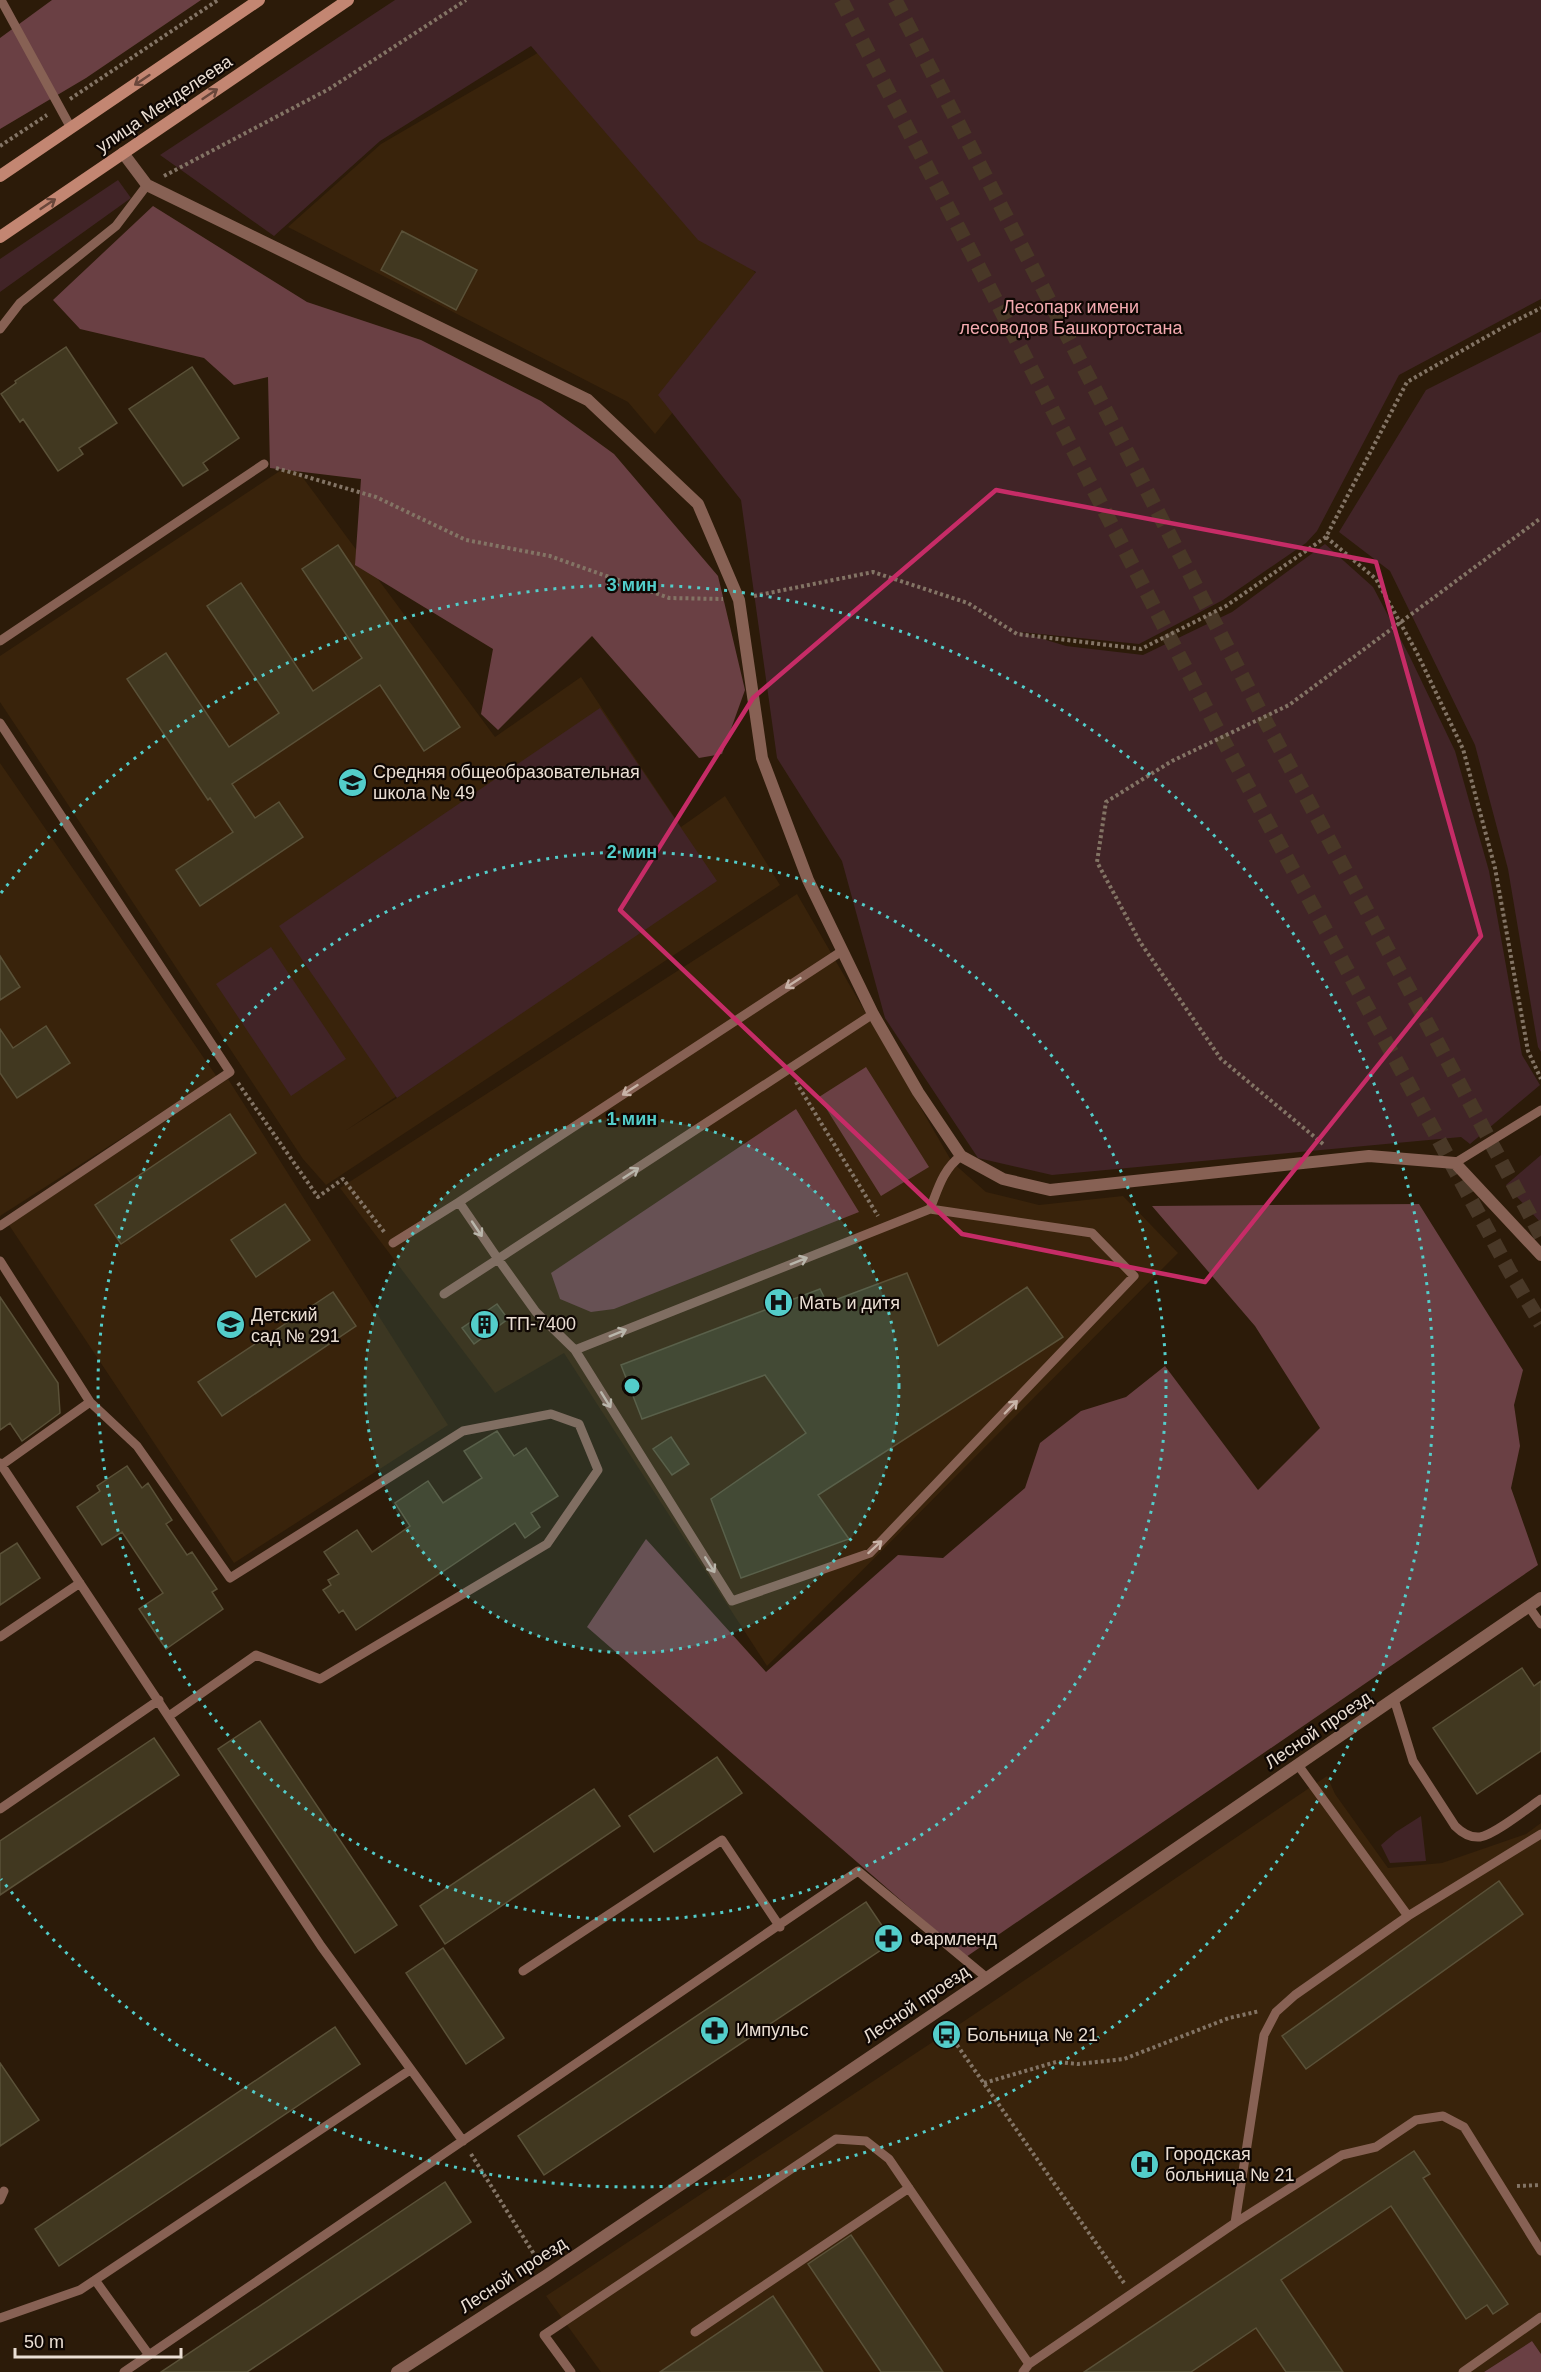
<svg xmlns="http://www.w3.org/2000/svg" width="1541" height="2372" font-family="Helvetica,sans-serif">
<rect width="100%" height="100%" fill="#2c1b09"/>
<path fill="#39230b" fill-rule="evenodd" d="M548,47L772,291L655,434L628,402L288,227L381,144Z
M292,463L495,737L581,677L681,827L725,796L780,885L326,1185L303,1159L0,702V656ZM572,978L397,1098L345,1131Z
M0,763L217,1077L0,1216Z
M797,894L952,1162L986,1192L1039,1205L1123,1196L1178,1253L767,1666L564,1353L495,1393L340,1188Z
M228,1079L448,1425L234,1563L9,1225Z
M1327,1776L1335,1794L1388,1868L1442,1863L1526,1834L1541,1823V2354L1532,2341L1484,2372H601L546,2296L948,2032Z"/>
<path fill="#412427" d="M395,0H1541V299L1399,375L1317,531L1306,543L1223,600L1139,644L1020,632L1066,646L1143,655L1232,612L1325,544L1373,587L1410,657L1455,751L1489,871L1522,1055L1540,1085L1470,1144L1461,1137L1052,1175L978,1158L885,1018L842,861L777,758L741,500L658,395L756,272L698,240L531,46L380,141L274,236L160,155Z
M118,180L131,198L0,292V259Z
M1541,332V1052L1538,1047L1508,869L1475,745L1390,571L1339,532L1426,390Z
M600,708L717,881L397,1098L279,926Z
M271,947L346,1059L291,1096L216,984Z
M1541,1155V1223L1506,1185Z
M1421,1816L1426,1861L1390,1863L1381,1845L1396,1832Z"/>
<path fill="#6a4044" d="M52,0H201L86,78L0,129V38Z
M153,206L307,302L421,340L541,401L614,454L718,576L745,690L722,754L699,758L592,636L498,730L481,714L493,649L355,565L361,479L270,468L268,377L234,385L204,358L80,329L53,300Z
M866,1067L929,1167L881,1196L819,1097Z
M796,1109L859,1212L614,1309L591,1312L560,1299L551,1273Z
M1419,1204L1523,1370L1514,1405L1520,1446L1511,1488L1538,1565L966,1957L587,1627L646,1539L766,1672L898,1555L943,1558L1025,1488L1040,1443L1081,1411L1126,1397L1165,1366L1258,1490L1320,1428L1255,1326L1152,1206Z
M1532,2341L1541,2354V2372H1484Z"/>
<path fill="#413820" stroke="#5a5138" stroke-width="1.5" d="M402,231L477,270L456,310L381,270Z
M66,347L117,423L79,448L83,454L58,471L23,419L20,422L1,394L16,383L15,381Z
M192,367L239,438L203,463L208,470L183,486L129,409Z
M338,545L460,727L424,751L380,685L232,784L255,818L279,802L303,837L200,906L176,870L233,832L210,798L208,800L127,679L166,653L229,747L279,713L207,606L241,583L313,691L362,658L302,569Z
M0,956L20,987L0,1000Z
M46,1026L70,1063L17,1098L0,1073V1029L13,1048Z
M230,1114L256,1153L121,1244L95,1205Z
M285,1204L310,1240L256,1277L231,1240Z
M907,1273L938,1346L1027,1287L1063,1337L818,1495L849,1539L741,1578L711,1499L806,1433L765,1375L642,1419L621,1365L820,1289L827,1303Z
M333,1292L356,1326L222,1416L198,1382Z
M0,1297L58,1383L60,1413L22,1441L10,1423L0,1430Z
M497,1304L508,1319L474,1344L462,1328Z
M497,1431L514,1456L526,1448L558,1496L531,1513L540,1527L525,1538L515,1523L356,1630L343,1610L339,1613L323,1590L331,1585L328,1580L339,1574L324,1552L357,1530L372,1552L410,1526L395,1503L428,1481L443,1503L482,1478L464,1451Z
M671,1437L689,1464L672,1475L653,1449Z
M127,1466L142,1488L148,1483L172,1520L166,1524L187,1555L192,1552L217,1589L212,1592L223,1609L166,1649L139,1609L163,1593L122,1532L102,1545L77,1507L100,1491L97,1486Z
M17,1543L40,1578L0,1605V1554Z
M1522,1668L1534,1686L1541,1681V1751L1477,1794L1433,1728Z
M260,1721L397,1925L355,1953L218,1749Z
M154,1738L179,1775L0,1895V1841Z
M717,1757L742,1793L654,1852L629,1816Z
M594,1789L620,1826L445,1944L420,1906Z
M1499,1881L1523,1914L1306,2069L1282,2036Z
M866,1902L893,1942L544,2175L518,2136Z
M443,1948L504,2038L466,2064L406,1973Z
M335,2027L360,2064L59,2266L35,2229Z
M0,2063L39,2120L0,2146Z
M1414,2151L1430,2174L1423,2178L1508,2304L1493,2314L1487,2305L1466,2319L1391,2206L1281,2280L1343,2372H1286L1256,2328L1191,2372H1084Z
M445,2182L471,2222L247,2372H161Z
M851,2235L943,2372H881L808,2264Z
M773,2296L823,2372H660Z"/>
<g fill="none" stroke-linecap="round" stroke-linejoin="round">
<path stroke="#493827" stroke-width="15" stroke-dasharray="15 8" stroke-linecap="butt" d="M841,0L1216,727L1510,1272L1541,1324
M895,0L1260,711L1541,1236"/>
<path stroke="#837465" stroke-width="4" stroke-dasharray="3 3" stroke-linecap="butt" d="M70,99L218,0
M0,146L47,115
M164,176L329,89L466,0
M276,468L376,497L466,540L550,556L669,598L723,599
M1326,537L1376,579L1417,653L1463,749L1495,868L1528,1051L1541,1079
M754,596L873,572L968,603L1017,634L1141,649L1226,606L1326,537L1407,382L1507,325L1541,308
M796,1082L878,1216
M238,1083L318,1197L343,1179L385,1233
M1323,1144L1221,1059L1140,942L1097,862L1106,802L1172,761L1289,705L1541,518
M957,2045L1124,2283
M984,2083L1056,2062L1078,2064L1124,2059L1229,2018L1260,2011
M471,2154L539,2262
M1517,2186L1541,2185"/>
<path stroke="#876154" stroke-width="9" d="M1,0L71,128
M0,329L20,303L116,226L147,185
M0,641L264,464
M0,723L230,1072L0,1226
M842,951L459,1202L498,1259L873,1014
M1455,1163L1541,1110
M393,1243L459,1202
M0,1261L90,1402L0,1466
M444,1294L498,1259L536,1312L575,1350L930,1209C938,1189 943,1169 961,1156
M575,1350L732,1601L870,1553L1134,1276L1092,1233L930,1209
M90,1402L137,1446L230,1578L463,1431L551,1414L579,1424L598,1470L547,1544L320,1679L256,1655L169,1716
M0,1463L321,1946L463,2141
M1529,1607L1541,1624
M0,1637L80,1583
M1394,1699L1413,1761L1455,1826C1462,1833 1470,1838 1480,1837C1494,1835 1528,1808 1541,1799
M0,1809L159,1700
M1408,1916L1541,1834
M523,1971L722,1840L780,1927
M0,2200L4,2191
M1235,2223L1342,2155L1376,2147L1416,2120L1443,2116L1464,2127L1541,2251
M95,2280L149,2355
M0,2318L80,2290L410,2070
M695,2332L909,2188
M124,2372L858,1871L987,1978
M571,2372L544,2335L836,2139L866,2141L889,2159L1029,2364
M1023,2372L1029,2364L1235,2223L1264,2035L1276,2012L1295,1995L1408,1916L1298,1765
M1463,2372L1541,2317"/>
<path stroke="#876154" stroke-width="12" d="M123,153L147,185L588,400L698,504L739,600L762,758L808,880L873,1014L918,1092L961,1156L1003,1179L1050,1190L1369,1156L1455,1163L1541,1255
M397,2372L547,2275L987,1978L1541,1598"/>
<path stroke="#c38672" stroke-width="12" d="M0,176L259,0
M0,237L348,0"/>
</g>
<defs><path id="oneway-shaft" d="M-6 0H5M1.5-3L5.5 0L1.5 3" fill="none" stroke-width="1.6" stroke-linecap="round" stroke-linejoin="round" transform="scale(1.5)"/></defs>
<g stroke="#69463a">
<use href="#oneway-shaft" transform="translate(142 80) rotate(146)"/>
<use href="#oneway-shaft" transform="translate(210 94) rotate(-34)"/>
<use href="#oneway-shaft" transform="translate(48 204) rotate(-34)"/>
</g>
<g stroke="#c8b3a7">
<use href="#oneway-shaft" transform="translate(793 983) rotate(147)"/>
<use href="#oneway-shaft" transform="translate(630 1090) rotate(147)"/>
<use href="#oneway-shaft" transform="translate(631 1173) rotate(-33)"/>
<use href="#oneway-shaft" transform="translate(477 1229) rotate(56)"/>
<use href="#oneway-shaft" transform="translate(799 1261) rotate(-22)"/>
<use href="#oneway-shaft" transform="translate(618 1333) rotate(-22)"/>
<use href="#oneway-shaft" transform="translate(606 1400) rotate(58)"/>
<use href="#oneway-shaft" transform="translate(1011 1407) rotate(-46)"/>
<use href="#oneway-shaft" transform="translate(875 1547) rotate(-42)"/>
<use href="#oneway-shaft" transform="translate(710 1565) rotate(58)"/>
</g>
<path fill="none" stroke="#c62c67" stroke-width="4.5" stroke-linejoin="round" d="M996,490L1376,562L1481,936L1205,1282L962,1234L620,910L753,698Z"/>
<circle cx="632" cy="1386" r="267" fill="#53cdca" fill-opacity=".12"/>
<g fill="none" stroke="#53cdca" stroke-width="3" stroke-dasharray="3 6">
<circle cx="632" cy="1386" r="267"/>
<circle cx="632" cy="1386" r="534"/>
<path d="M1 893A801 801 0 1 1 1 1879"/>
</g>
<defs>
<symbol id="school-disc" viewBox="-11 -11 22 22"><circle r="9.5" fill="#53cdca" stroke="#0f0703"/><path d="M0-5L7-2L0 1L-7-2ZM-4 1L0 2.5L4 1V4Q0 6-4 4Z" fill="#111"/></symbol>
<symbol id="hospital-disc" viewBox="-11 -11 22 22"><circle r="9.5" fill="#53cdca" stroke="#0f0703"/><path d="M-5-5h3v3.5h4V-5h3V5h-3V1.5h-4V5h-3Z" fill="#111"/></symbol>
<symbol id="building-disc" viewBox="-11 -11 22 22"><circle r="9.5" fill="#53cdca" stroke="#0f0703"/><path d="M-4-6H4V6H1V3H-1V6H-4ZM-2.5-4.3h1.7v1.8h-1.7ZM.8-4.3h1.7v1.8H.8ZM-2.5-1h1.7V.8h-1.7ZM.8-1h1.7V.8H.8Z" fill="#111"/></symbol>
<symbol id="pharmacy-disc" viewBox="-11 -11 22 22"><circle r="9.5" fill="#53cdca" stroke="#0f0703"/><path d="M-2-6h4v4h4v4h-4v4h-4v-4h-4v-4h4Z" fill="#111"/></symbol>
<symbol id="bus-disc" viewBox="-11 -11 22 22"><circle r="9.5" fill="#53cdca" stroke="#0f0703"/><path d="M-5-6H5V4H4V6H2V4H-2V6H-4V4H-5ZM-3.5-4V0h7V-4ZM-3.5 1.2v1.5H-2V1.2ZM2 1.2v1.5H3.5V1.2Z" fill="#111"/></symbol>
</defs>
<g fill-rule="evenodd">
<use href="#school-disc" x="336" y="766" width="33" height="33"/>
<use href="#hospital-disc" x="762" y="1286" width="33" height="33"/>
<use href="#building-disc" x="468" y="1308" width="33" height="33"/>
<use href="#school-disc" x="214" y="1308" width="33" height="33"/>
<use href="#pharmacy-disc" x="872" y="1922" width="33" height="33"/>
<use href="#pharmacy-disc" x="698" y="2014" width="33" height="33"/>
<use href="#bus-disc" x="930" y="2018" width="33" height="33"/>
<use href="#hospital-disc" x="1128" y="2148" width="33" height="33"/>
</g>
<g text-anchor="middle" stroke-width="4.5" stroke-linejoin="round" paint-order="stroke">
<g font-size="18" fill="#ebdfd4" stroke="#0f0703">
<text transform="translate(164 104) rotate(-34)" y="6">улица Менделеева</text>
<text transform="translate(1318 1730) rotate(-34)" y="6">Лесной проезд</text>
<text transform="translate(916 2004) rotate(-34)" y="6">Лесной проезд</text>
<text transform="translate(513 2275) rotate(-33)" y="6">Лесной проезд</text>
</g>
<g font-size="18" fill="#f4aab0" stroke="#0f0703">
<text x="1071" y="313">Лесопарк имени<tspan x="1071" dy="21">лесоводов Башкортостана</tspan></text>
</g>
<g font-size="18" fill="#ebdfd4" stroke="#0f0703" text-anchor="start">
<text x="373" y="778">Средняя общеобразовательная<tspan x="373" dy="21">школа № 49</tspan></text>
<text x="799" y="1309">Мать и дитя</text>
<text x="251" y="1321">Детский<tspan x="251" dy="21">сад № 291</tspan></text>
<text x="506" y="1330">ТП-7400</text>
<text x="910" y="1945">Фармленд</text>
<text x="736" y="2036">Импульс</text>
<text x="967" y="2041">Больница № 21</text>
<text x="1165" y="2160">Городская<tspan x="1165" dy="21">больница № 21</tspan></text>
</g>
</g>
<circle cx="632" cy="1386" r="9" fill="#53cdca" stroke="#0f0703" stroke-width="3"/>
<g font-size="18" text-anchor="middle" font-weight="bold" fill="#53cdca" stroke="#0f0703" stroke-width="4.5" stroke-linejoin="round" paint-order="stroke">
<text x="632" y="591">3 мин</text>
<text x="632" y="858">2 мин</text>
<text x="632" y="1125">1 мин</text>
</g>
<path d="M15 2348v9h166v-9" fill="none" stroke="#ebdfd4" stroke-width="3"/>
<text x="24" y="2348" font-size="18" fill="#ebdfd4" stroke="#0f0703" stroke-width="4.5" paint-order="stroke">50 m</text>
</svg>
